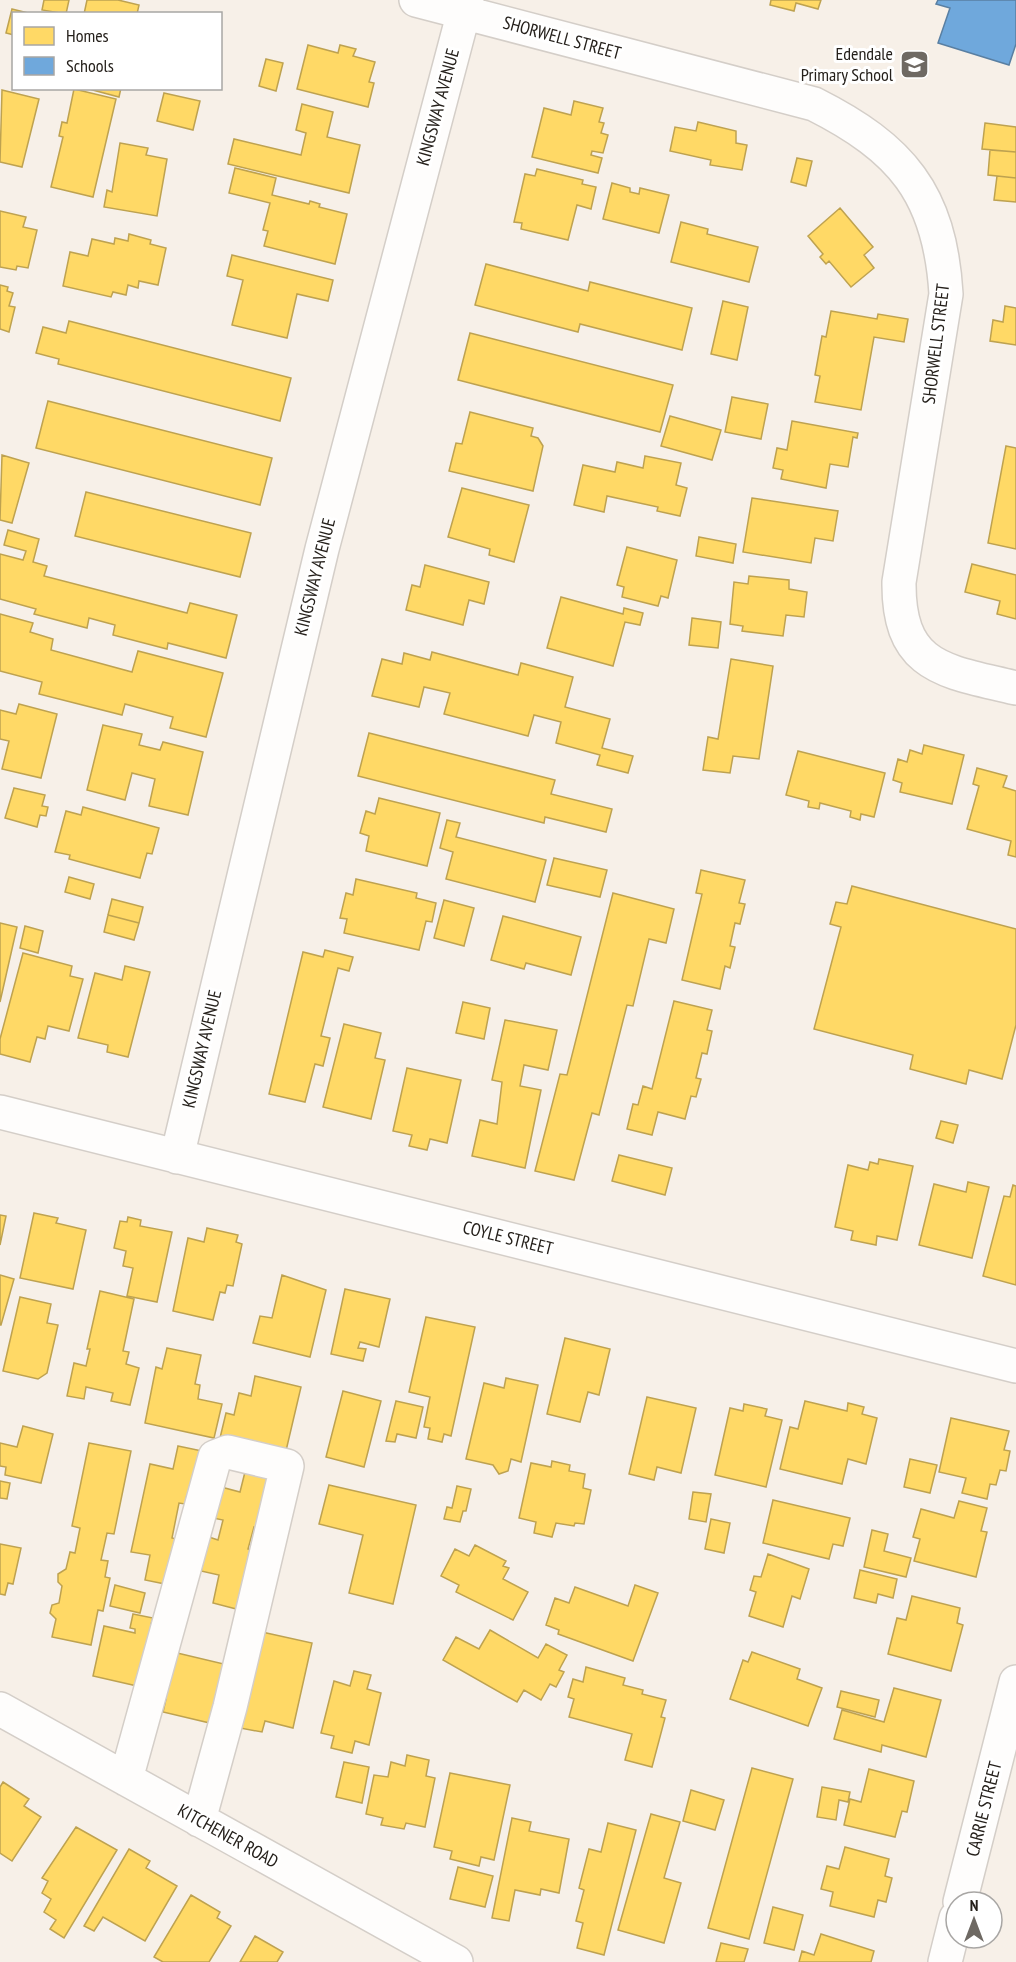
<svg xmlns="http://www.w3.org/2000/svg" width="1016" height="1962" font-family="'PT Sans Narrow',sans-serif">
<rect width="100%" height="100%" fill="#f7f0e8"/>
<path fill="#ffd966" stroke="#bea250" stroke-width="1.5" d="M44,0H69L66,14L42,10Z
M87,0H118L139,5L137,14H84Z
M771,0H821L818,9L796,3L794,11L770,5Z
M12,9L32,14H14V35L6,33Z
M308,45L338,53L340,45L356,49L353,56L375,62L369,82L374,83L368,107L297,89Z
M266,59L283,63L276,91L259,86Z
M85,88H121L119,97Z
M74,89L116,99L93,197L51,187L63,137L59,136L62,122L67,123Z
M2,90L39,99L22,167L0,162Z
M164,93L200,101L193,130L157,121Z
M574,101L603,108L599,122L604,123L601,133L608,135L603,153L592,151L591,155L602,158L598,173L532,157L544,108L571,115Z
M302,104L333,112L327,137L360,145L349,193L228,164L234,139L301,155L306,133L296,130Z
M698,122L736,131V143L747,145L742,170L710,165L711,160L670,151L675,127L696,131Z
M985,123L1016,127V152L982,149Z
M120,143L148,148L146,155L167,159L157,216L104,207L107,190L112,192Z
M990,150L1016,152V178L988,175Z
M797,158L812,161L806,186L791,182Z
M235,168L276,178L272,195L309,204L310,201L320,204L319,207L347,214L335,264L264,246L268,231L263,230L270,203L229,193Z
M537,169L583,180L582,184L596,187L591,209L577,205L568,240L521,229L522,223L514,222L525,174L535,176Z
M997,176L1016,178V202L994,200Z
M612,183L630,188V192L639,194L640,188L669,195L659,233L603,219Z
M840,208L873,247L864,255L874,268L851,287L829,261L826,264L820,257L823,254L808,236Z
M0,211L26,217L23,227L37,230L28,268L17,266L16,270L0,267Z
M681,222L708,229L707,234L758,247L749,282L671,262Z
M129,234L151,240L150,244L166,248L158,285L139,281L138,288L128,285L126,295L113,292L111,297L63,286L70,252L88,256L92,239L114,244L115,238L128,241Z
M232,255L333,280L328,301L297,294L287,338L232,325L243,280L227,276Z
M486,264L588,291L590,282L692,308L682,350L580,324L578,332L475,305Z
M0,285L8,287L7,291L13,293L9,306L15,307L9,332L0,329Z
M723,301L748,307L737,360L711,354Z
M1005,306L1016,308V345L990,341L993,320L1003,322Z
M831,311L877,319L878,314L908,319L904,342L874,337L861,410L815,402L820,376L815,375L822,336L826,337Z
M69,321L291,378L280,421L58,364L59,359L36,353L43,327L66,333Z
M470,333L673,385L660,432L458,380Z
M732,397L768,404L761,439L725,432Z
M48,401L272,458L260,505L36,448Z
M470,412L533,428L531,436L538,438L543,446L533,491L449,471L456,443L462,444Z
M670,416L721,430L712,460L661,446Z
M792,421L858,433L857,438L853,437L848,467L830,464L826,488L781,479L783,470L773,468L777,448L787,450Z
M1006,446L1016,448V549L988,543Z
M2,455L29,463L12,523L0,520Z
M645,456L681,463L676,485L687,488L680,516L657,511L658,507L607,496L604,512L574,505L583,465L615,472L617,462L643,468Z
M462,488L529,505L514,562L489,555L490,549L448,537Z
M86,492L251,533L240,577L75,536Z
M752,498L838,511L833,541L815,538L811,563L743,552Z
M8,530L39,539L33,562L47,566L44,576L187,613L190,603L237,615L226,658L168,643L167,649L113,635L115,625L89,618L87,628L34,614L36,609L0,599V554L23,560L26,551L4,545Z
M699,537L736,544L733,563L696,556Z
M627,547L677,560L668,598L661,596L658,606L622,597L624,587L617,585Z
M972,564L1016,575V619L997,614L1000,601L965,592Z
M425,565L489,582L484,604L469,600L463,625L406,610L412,585L420,587Z
M749,576L789,580V589L807,592L804,617L786,615L783,636L742,631L743,626L730,624L734,582L748,584Z
M561,597L623,614L624,608L643,613L640,625L625,622L613,666L547,648Z
M0,614L33,623L30,632L53,639L51,650L132,672L138,651L223,673L206,737L170,728L173,717L125,704L122,715L39,694L42,682L0,671Z
M692,618L721,622L718,648L689,645Z
M432,652L518,675L521,663L573,677L565,707L610,719L602,748L633,756L628,773L597,765L600,755L556,743L561,722L534,715L528,736L444,714L450,693L424,687L419,707L372,696L382,659L402,664L404,653L430,660Z
M731,659L773,666L759,759L733,756L730,773L703,770L708,737L718,739Z
M19,704L57,714L41,778L2,769L9,741L0,739V710L16,714Z
M103,725L142,734L139,745L160,750L163,742L203,752L188,815L149,806L155,779L132,773L125,800L87,790Z
M369,733L555,780L551,794L612,809L606,832L545,817L544,823L358,776Z
M924,745L964,755L952,804L900,792L902,783L893,780L898,759L907,762L910,750L922,754Z
M798,751L885,773L874,817L861,814L860,820L850,817L851,811L820,803L819,809L808,807L809,801L786,795Z
M977,768L1007,776L1003,787L1016,791V857L1008,855L1011,841L967,829L979,786L973,784Z
M14,788L45,795L42,806L48,807L46,816L40,815L37,827L5,818Z
M379,798L440,813L427,866L366,851L369,836L360,833L366,811L375,814Z
M83,807L159,828L152,854L147,853L140,878L69,859L70,855L55,852L66,811L81,815Z
M447,820L460,823L456,837L546,860L535,902L446,879L453,852L440,848Z
M554,858L607,870L600,897L547,885Z
M701,870L745,880L739,903L745,904L740,924L735,923L730,946L735,947L730,968L725,966L720,989L682,980L702,894L696,893Z
M69,877L94,884L90,899L65,892Z
M356,879L417,893L416,898L436,903L432,922L426,921L419,950L344,933L347,919L340,918L346,893L353,895Z
M852,886L1016,929V1025L1002,1079L969,1070L966,1084L910,1069L913,1055L814,1029L841,927L830,924L836,902L847,904Z
M613,893L674,909L666,943L649,939L633,1006L627,1005L599,1115L592,1113L574,1180L535,1171L560,1074L567,1075Z
M112,899L143,907L139,923L108,915Z
M444,900L474,908L464,946L434,938Z
M108,915L139,923L134,940L104,932Z
M503,916L581,937L571,975L526,963L524,969L491,960Z
M0,923L17,927L0,1002Z
M25,926L43,931L38,953L20,948Z
M325,950L353,957L349,971L338,968L321,1036L330,1038L323,1066L315,1064L305,1102L269,1094L303,952L323,957Z
M23,953L72,966L70,976L83,979L69,1031L48,1026L45,1039L37,1037L30,1062L0,1054V1039Z
M125,966L150,972L128,1057L107,1052L108,1045L78,1038L95,973L122,980Z
M674,1001L712,1010L707,1030L712,1031L707,1054L702,1053L696,1078L701,1079L696,1097L691,1096L685,1119L658,1112L652,1135L627,1129L633,1104L638,1105L643,1086L652,1089Z
M463,1002L490,1008L484,1039L456,1033Z
M505,1020L557,1030L548,1070L524,1065L520,1086L541,1090L525,1168L472,1156L480,1120L497,1124L502,1082L492,1080Z
M344,1024L381,1033L375,1058L385,1060L371,1119L323,1107Z
M407,1068L461,1080L447,1143L430,1139L427,1150L409,1146L412,1135L393,1131Z
M941,1121L958,1125L953,1143L936,1138Z
M619,1155L672,1168L665,1195L612,1181Z
M879,1159L913,1166L897,1240L877,1236L876,1245L851,1240L853,1231L835,1227L848,1165L868,1170L870,1162L878,1164Z
M968,1182L989,1187L972,1258L919,1245L934,1184L966,1192Z
M1013,1185L1016,1186V1285L983,1276L1004,1196L1010,1197Z
M34,1213L58,1218L56,1223L86,1230L73,1289L20,1278Z
M0,1215L6,1216L0,1245Z
M128,1217L141,1220L140,1226L172,1232L157,1302L127,1296L133,1268L123,1266L126,1251L114,1248L120,1221L127,1222Z
M207,1228L238,1235L236,1242L242,1244L233,1286L227,1285L225,1293L220,1292L213,1320L173,1311L188,1238L204,1242Z
M0,1275L14,1279L1,1325H0Z
M282,1275L326,1290L310,1357L253,1343L260,1316L272,1318Z
M345,1289L390,1299L379,1347L360,1342L358,1348L366,1349L363,1361L331,1354Z
M100,1291L134,1299L123,1351L129,1352L126,1364L139,1368L130,1405L111,1401L113,1393L86,1387L84,1399L67,1396L74,1363L86,1366L90,1349H87Z
M20,1297L51,1304L47,1323L58,1325L47,1373L38,1379L3,1371Z
M426,1317L475,1327L451,1436L444,1434L442,1442L428,1439L430,1428L424,1427L430,1397L409,1392Z
M565,1338L610,1349L599,1395L588,1392L580,1422L547,1414Z
M167,1348L201,1355L195,1384L200,1385L198,1399L222,1404L214,1438L145,1423L156,1367L162,1369Z
M255,1376L301,1387L285,1455L220,1438L226,1413L234,1415L239,1393L251,1396Z
M506,1378L538,1385L521,1462L511,1459L508,1471L499,1474L493,1465L466,1459L484,1383L504,1388Z
M343,1391L381,1401L364,1467L326,1457Z
M647,1397L696,1408L681,1473L657,1467L654,1480L629,1474Z
M396,1401L423,1407L416,1438L397,1434L395,1442L386,1441Z
M805,1401L847,1411L848,1403L864,1407L862,1414L877,1418L866,1464L848,1459L842,1484L780,1469L790,1427L798,1429Z
M744,1404L767,1409L765,1416L782,1420L766,1487L715,1475L730,1408L743,1411Z
M951,1418L1009,1431L1004,1450L1010,1451L1006,1471L1000,1470L996,1485L990,1484L987,1499L962,1493L966,1478L939,1472Z
M23,1426L53,1434L41,1483L5,1475L6,1467L0,1466V1443L17,1447Z
M89,1443L131,1451L114,1534L107,1533L101,1560L108,1561L105,1577L110,1578L103,1611L98,1610L91,1645L52,1637L56,1619L50,1613L52,1605L59,1603L62,1586L58,1582V1574L66,1569L70,1552L75,1553L80,1528L72,1526Z
M178,1446L207,1452L197,1497L187,1495L185,1504L179,1503L172,1538L185,1541L175,1586L145,1580L150,1555L131,1552L150,1464L173,1469Z
M910,1459L937,1465L930,1493L904,1487Z
M552,1461L570,1465L569,1471L585,1474L583,1488L591,1490L584,1524L575,1523L574,1526L556,1523L552,1537L534,1533L536,1522L519,1518L531,1463L551,1467Z
M247,1464L278,1471L263,1530L254,1527L248,1549L258,1552L244,1611L213,1603L219,1575L201,1571L209,1537L218,1540L223,1520L213,1518L221,1487L240,1492Z
M0,1481L10,1483L7,1499L0,1498Z
M329,1485L416,1505L393,1604L349,1593L363,1535L319,1524Z
M457,1486L471,1489L466,1511H463L460,1522L444,1519L447,1507L452,1508Z
M693,1492L711,1494L706,1522L689,1519Z
M773,1500L850,1518L843,1546L833,1544L829,1559L763,1543Z
M959,1501L987,1508L981,1531L987,1532L976,1577L914,1561L920,1539L913,1537L921,1509L954,1518Z
M711,1519L730,1523L724,1553L705,1549Z
M872,1530L888,1534L884,1551L911,1558L906,1577L864,1567Z
M0,1544L21,1548L13,1584L8,1583L5,1595L0,1594Z
M475,1545L506,1561L503,1566L509,1568L503,1579L528,1592L513,1620L456,1592L459,1585L441,1576L455,1549L469,1556Z
M768,1554L809,1569L800,1599L792,1596L783,1627L749,1616L756,1592L750,1590L754,1576L761,1577Z
M860,1570L897,1579L893,1598L878,1594L876,1603L854,1598Z
M115,1585L145,1593L140,1613L110,1606Z
M635,1585L658,1593L633,1661L558,1634L559,1630L546,1625L555,1598L569,1603L575,1587L628,1606Z
M912,1596L960,1608L957,1623L963,1625L951,1671L888,1654L897,1618L906,1620Z
M133,1614L153,1618L151,1624L160,1626L146,1688L93,1676L104,1626L135,1633V1629L130,1628Z
M490,1630L538,1658L546,1644L567,1655L559,1670L564,1672L556,1687L550,1684L541,1700L524,1690L517,1702L443,1660L456,1637L479,1649Z
M262,1632L312,1643L293,1728L265,1721L262,1732L240,1728Z
M173,1652L228,1665L214,1724L163,1712L166,1699L162,1697Z
M752,1652L800,1669L797,1679L822,1688L808,1726L730,1699L743,1660L748,1662Z
M586,1667L625,1678L623,1685L643,1690L642,1694L666,1700L661,1717L665,1718L652,1767L625,1760L632,1734L569,1717L574,1699L568,1697L573,1679L583,1682Z
M354,1671L371,1675L367,1689L381,1693L369,1745L355,1741L352,1753L331,1748L334,1736L321,1733L334,1681L350,1686Z
M894,1688L941,1700L926,1757L882,1745L881,1752L834,1739L842,1710L884,1722Z
M841,1691L879,1700L875,1717L837,1707Z
M407,1755L429,1760L426,1776L435,1778L425,1827L406,1823L404,1829L381,1825L383,1818L366,1814L374,1775L388,1777L391,1762L405,1766Z
M344,1762L369,1767L362,1803L336,1797Z
M752,1768L793,1779L749,1939L708,1928Z
M869,1769L914,1781L907,1812L902,1811L895,1837L844,1825L850,1799L861,1802Z
M450,1773L510,1785L494,1860L481,1857L479,1866L450,1859L452,1851L434,1847Z
M3,1782L29,1799L24,1806L41,1817L12,1861L0,1853V1787Z
M822,1787L850,1792L848,1802L839,1800L836,1820L817,1817Z
M691,1790L724,1800L715,1830L683,1821Z
M651,1814L680,1822L664,1878L681,1883L664,1943L618,1930Z
M512,1818L531,1822L529,1831L569,1839L559,1893L541,1889L540,1895L515,1890L509,1921L492,1918Z
M608,1823L636,1830L604,1955L577,1948L583,1923L576,1921L584,1890L579,1888L589,1849L601,1852Z
M76,1827L117,1850L64,1938L50,1929L56,1920L44,1912L51,1899L42,1893L48,1881L42,1878Z
M845,1847L889,1859L885,1876L892,1878L886,1902L878,1900L874,1917L830,1906L833,1892L821,1889L827,1866L839,1869Z
M129,1849L150,1861L146,1868L177,1886L145,1941L103,1917L94,1931L84,1926Z
M458,1867L493,1876L485,1907L450,1899Z
M191,1895L220,1912L217,1918L231,1926L209,1962H163L154,1957Z
M773,1907L803,1915L794,1950L764,1943Z
M821,1934L874,1951L871,1962H799L802,1951L814,1955Z
M255,1936L283,1952L277,1962H240Z
M721,1943L748,1949L744,1962H716Z"/>
<path fill="#6fa8dc" stroke="#597fa2" stroke-width="1.5" d="M938,0H1016V44L1009,65L938,43L950,8L936,4Z"/>
<g fill="none" stroke-linecap="round" stroke-linejoin="round">
<defs>
<path id="minor" d="M416,0L814,104C901,148 940,193 946,294L899,582C898,670 947,671 1016,688
M0,1112L1016,1366
M177,1157L322,549L467,0
M0,1709L456,1962
M126,1779L215,1457L228,1452L287,1466L230,1707L199,1820
M960,1902L1016,1682
M945,1962L956,1918"/>
</defs>
<use href="#minor" stroke="#d4cec8" stroke-width="36"/>
<use href="#minor" stroke="#fefdfc" stroke-width="33"/>
</g>
<defs>
<symbol id="school-square" viewBox="-11 -11 22 22"><rect x="-9" y="-9" width="18" height="18" rx="4" fill="#6e6963" stroke="#fff"/><path d="M0-5L7-2L0 1L-7-2ZM-4 1L0 2.5L4 1V4Q0 6-4 4Z" fill="#fff"/></symbol>
</defs>
<g fill-rule="evenodd">
<use href="#school-square" x="898" y="48" width="33" height="33"/>
</g>
<g text-anchor="middle" stroke-width="6" stroke-linejoin="round" paint-order="stroke">
<g font-size="18" fill="#25201b" stroke="#fff">
<text transform="translate(562 38) rotate(15)" y="6">SHORWELL STREET</text>
<text transform="translate(438 107) rotate(-75)" y="6">KINGSWAY AVENUE</text>
<text transform="translate(936 344) rotate(-83)" y="6">SHORWELL STREET</text>
<text transform="translate(315 577) rotate(-76)" y="6">KINGSWAY AVENUE</text>
<text transform="translate(202 1049) rotate(-77)" y="6">KINGSWAY AVENUE</text>
<text transform="translate(508 1238) rotate(14)" y="6">COYLE STREET</text>
<text transform="translate(984 1809) rotate(-76)" y="6">CARRIE STREET</text>
<text transform="translate(228 1836) rotate(29)" y="6">KITCHENER ROAD</text>
</g>
<g font-size="18" fill="#25201b" stroke="#fff" text-anchor="end">
<text x="893" y="60">Edendale<tspan x="893" dy="21">Primary School</tspan></text>
</g>
</g>
<rect x="12" y="12" width="210" height="78" fill="#ffffff" stroke="#a8a6a4" stroke-width="1.5"/>
<rect x="24" y="27" width="30" height="18" fill="#ffd966" stroke="#a8a6a4" stroke-width="1.5"/>
<text x="66" y="42" font-size="18" fill="#25201b">Homes</text>
<rect x="24" y="57" width="30" height="18" fill="#6fa8dc" stroke="#a8a6a4" stroke-width="1.5"/>
<text x="66" y="72" font-size="18" fill="#25201b">Schools</text>
<g transform="translate(974 1920)"><circle r="28" fill="#ffffff" stroke="#a8a6a4" stroke-width="1.5"/>
<path d="M0-4.5L10 22L0 15L-10 22Z" fill="#6e6963"/>
<text y="-9" font-size="16" font-weight="bold" text-anchor="middle" fill="#25201b">N</text>
</g>
</svg>
